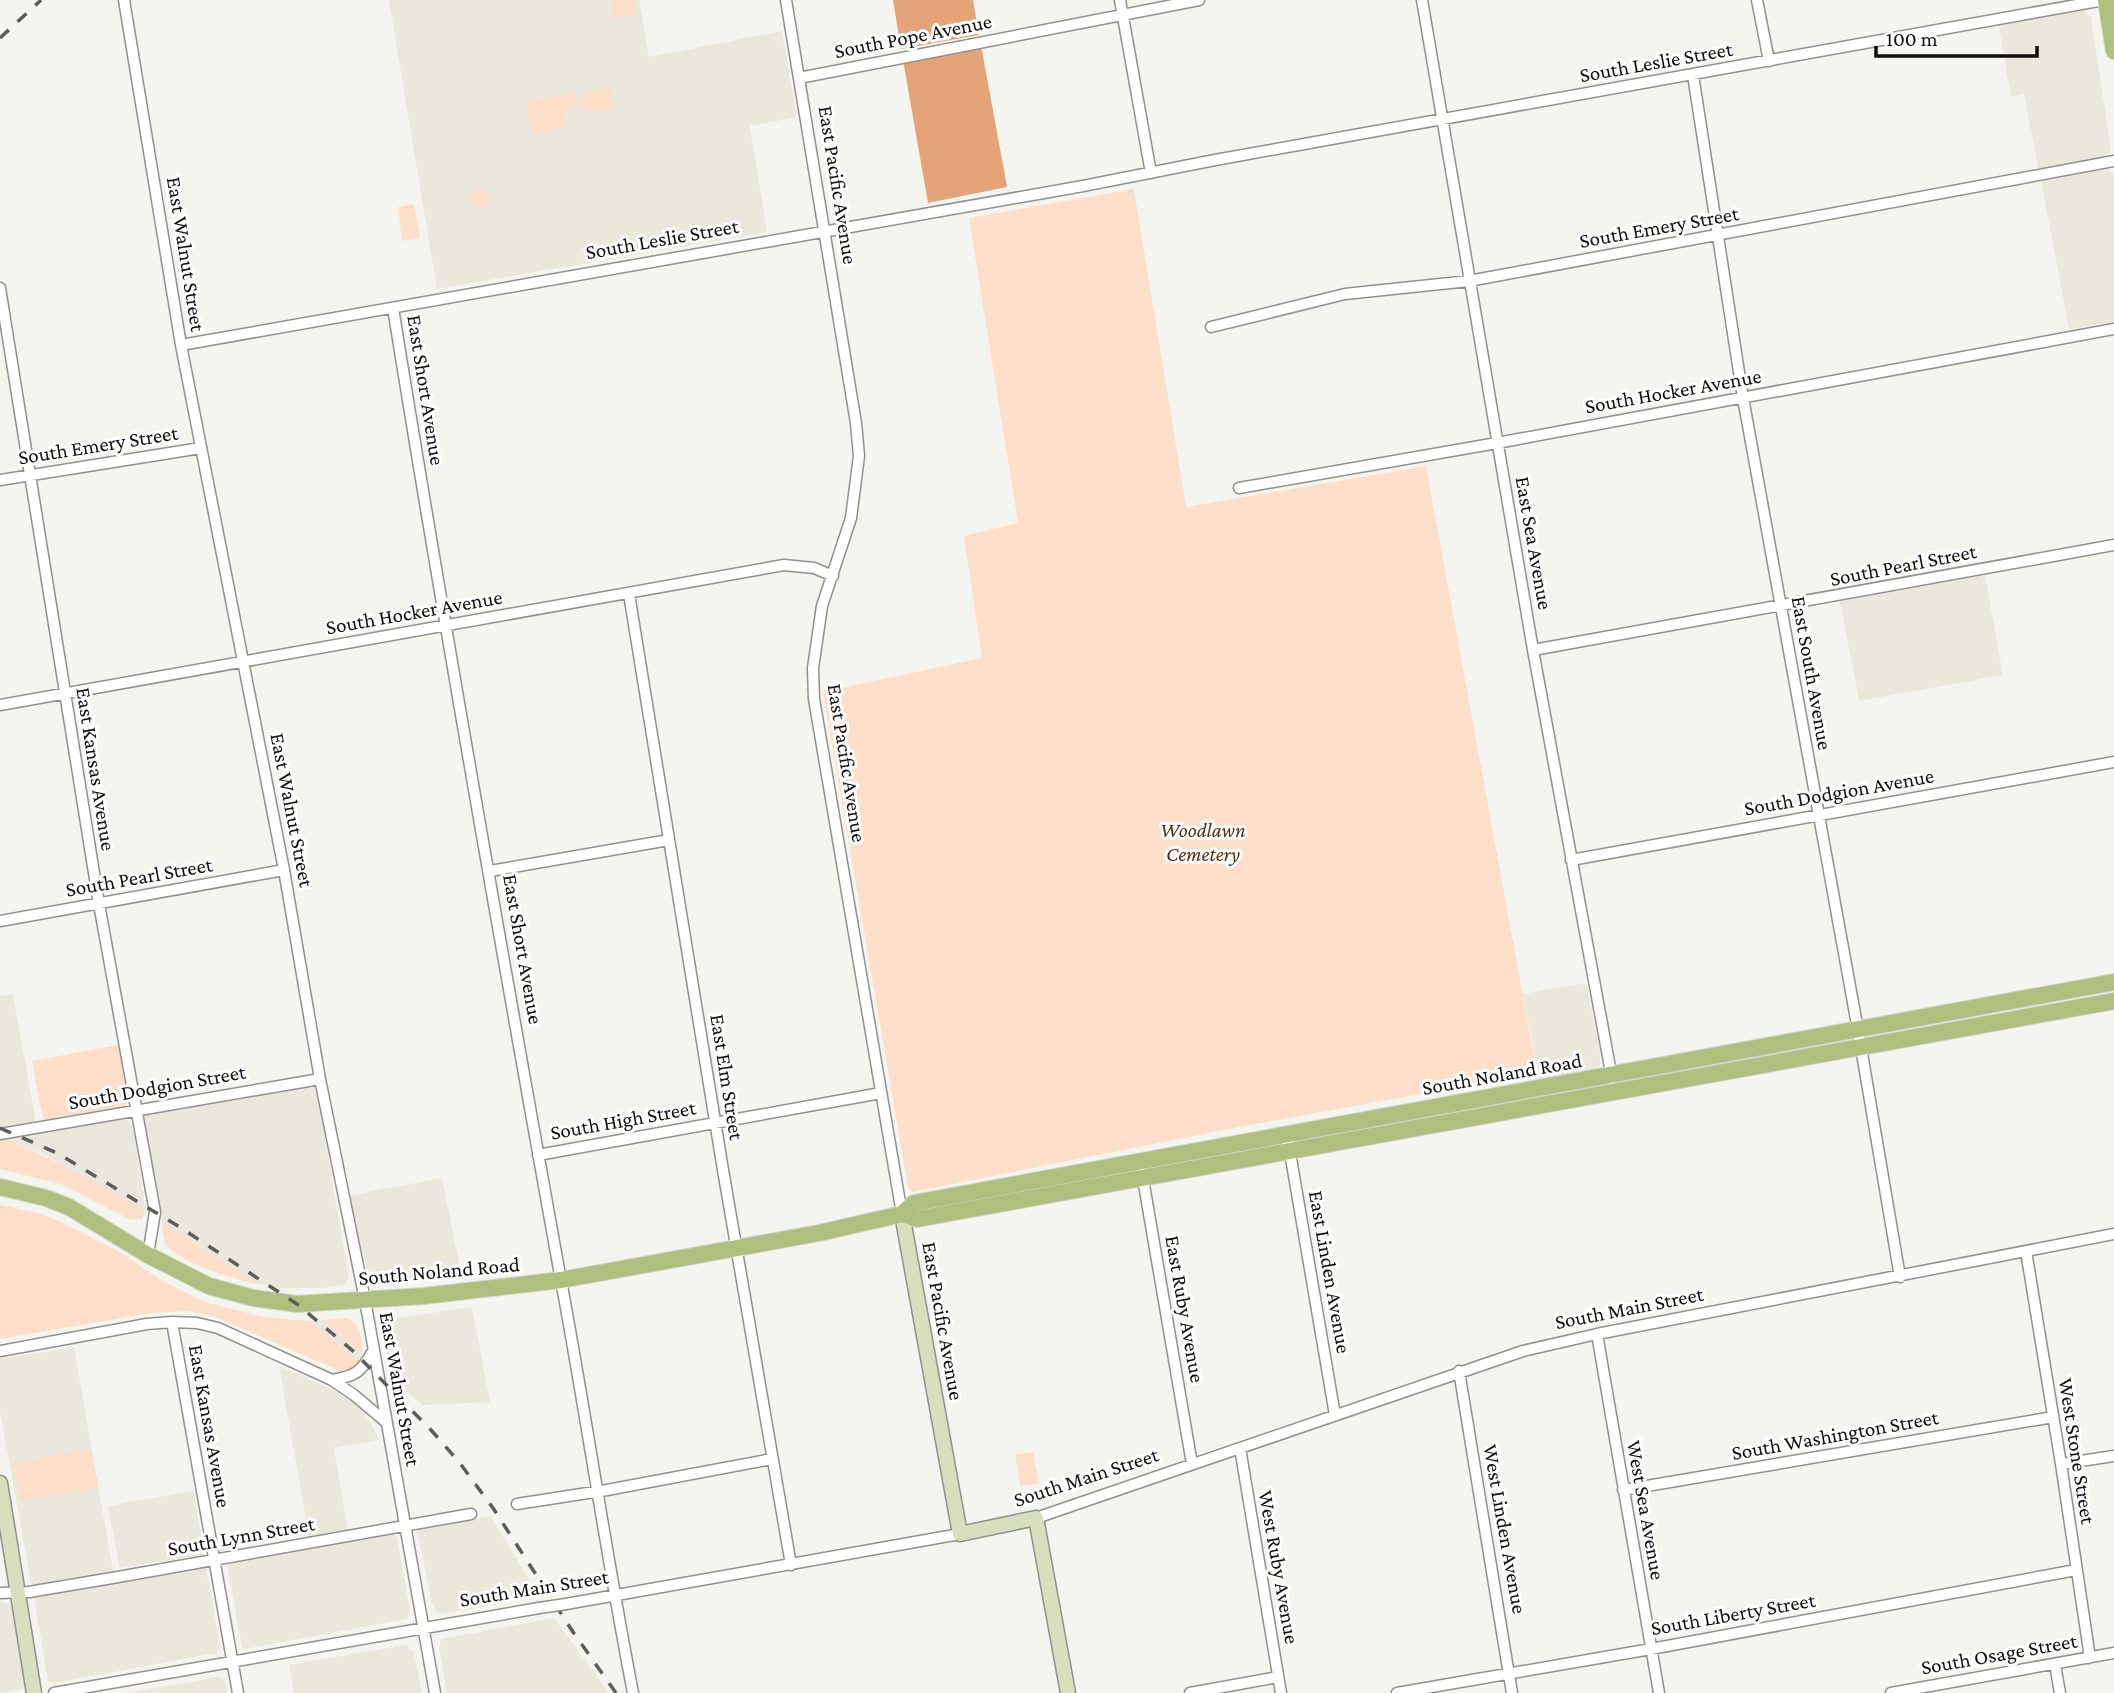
<svg xmlns="http://www.w3.org/2000/svg" width="2114" height="1693" font-family="'Crimson Pro',serif">
<rect width="100%" height="100%" fill="#f5f5ef"/>
<path fill="#eae8db" d="M389,0H639L649,57L782,31L797,117L750,126L767,232L437,289Z
M2078,9L2085,11L2091,17L2111,149L2107,155L2101,159L2039,171L2024,94L2011,97L1998,22Z
M2107,169L2114,175V322L2069,329L2041,181Z
M1985,575L2003,675L1859,701L1840,601Z
M1586,983L1600,1053V1065L1592,1070L1539,1079L1523,994Z
M13,994L36,1123L0,1129V996Z
M308,1087L314,1088L317,1092L349,1278L344,1285L323,1288H279L257,1284L162,1222L144,1115L148,1112L232,1101Z
M123,1117L128,1120L133,1128L146,1212L43,1154L6,1139Z
M442,1178L462,1278L378,1286L370,1282L348,1196Z
M472,1307L490,1402L423,1405L391,1379L382,1327L385,1320Z
M324,1320L362,1354L358,1363L311,1321Z
M74,1347L113,1571L33,1585L31,1583L0,1411V1359Z
M279,1366L345,1395L361,1409L372,1425L379,1440L334,1448L348,1531L309,1537Z
M194,1491L204,1555L120,1568L108,1506Z
M491,1516L537,1593L522,1595L523,1600L442,1614L437,1612L432,1604L417,1529Z
M393,1533L397,1537L410,1610L407,1619L245,1649L242,1648L227,1564Z
M206,1567L220,1645L217,1653L55,1683L48,1682L34,1597Z
M0,1601L10,1604L13,1612L26,1684L22,1689L0,1693Z
M554,1618L609,1693H447L439,1647L441,1639Z
M405,1645L414,1652L422,1693H294L289,1665Z
M217,1677L224,1679L227,1693H127Z"/>
<path fill="#fddec9" d="M633,0L636,14L613,18L611,1Z
M606,86L613,92L614,108C602,112 593,114 582,107L581,103L585,95Z
M575,93L578,109L564,112L566,128L532,134L526,101Z
M1134,189L1186,507L1426,466L1537,1073L1244,1126L912,1192L908,1187L823,692L982,658L964,536L1018,523L969,218Z
M471 199a9 9 0 1 1 18 0a9 9 0 1 1-18 0Z
M414,204L420,238L402,241L398,207Z
M118,1045L128,1102L124,1106L43,1120L32,1061Z
M6,1139C55,1159 100,1185 146,1212L141,1220L139,1218L131,1220L61,1184L0,1169V1140Z
M0,1205L38,1213L61,1222L122,1253L162,1281L205,1302L263,1317L311,1321L360,1364L348,1371H340L213,1316L188,1311L151,1313L0,1339Z
M162,1222L257,1284C238,1281 175,1261 166,1244C163,1238 163,1229 162,1222Z
M347,1318C361,1323 363,1341 362,1354L324,1320Z
M92,1449L98,1487L20,1501L14,1463Z
M1033,1452L1039,1483L1020,1486L1015,1455Z"/>
<path fill="#e5a478" d="M893,0H973L979,35L901,49Z
M981,45L1007,187L928,203L903,60Z"/>
<g fill="none" stroke-linecap="round" stroke-linejoin="round">
<defs>
<path id="street" d="M124,0L181,345L284,870L320,1079L365,1300L435,1693
M786,0L856,423L859,456L851,518L822,606L813,668L814,699L902,1214
M1120,0L1151,173
M1422,0L1533,650L1612,1078
M1757,0L1769,61
M1693,75L1743,398L1858,1030L1900,1277
M799,78L1199,0
M0,288L99,904L155,1212L148,1255
M393,308C445,631 502,953 560,1275C586,1414 606,1554 633,1693
M1211,327L1345,294L1469,281L2114,161
M181,345L1083,186L1215,160L2104,0
M0,480L201,448
M1239,488L1497,443L2114,329
M629,594L723,1170L791,1565
M1533,650L2114,545
M0,705L784,565L814,568L833,576
M1571,860L2114,762
M490,871L669,840
M0,921L284,870
M0,1134L320,1079
M1287,1135L1335,1415
M538,1155L881,1093
M1142,1173L1192,1464
M2026,1251L2061,1464L2089,1651L2088,1658
M172,1322L238,1693
M1597,1334L1659,1693
M0,1351L147,1324L172,1322L197,1323L218,1328L332,1380L354,1395L386,1422
M1459,1371L1512,1693
M332,1380C356,1376 361,1372 373,1351
M1240,1448L1281,1693
M2061,1464L2114,1456
M1623,1490L2053,1417
M517,1504L607,1490L772,1459
M1036,1518L1523,1351L1597,1334L2114,1234
M0,1593L29,1592L118,1577L471,1514
M566,1604L960,1534
M2055,1664L2060,1693
M54,1693L539,1608
M1190,1693L1278,1677
M1397,1693L1651,1649L2076,1570
M1891,1693L2114,1653"/>
<path id="secondary" d="M902,1214L960,1534L1036,1518L1068,1693
M0,1483L34,1693"/>
<path id="primary" d="M2106,0L2114,51
M0,1187L46,1198L69,1207L148,1255L209,1286L253,1298L297,1304L424,1296L561,1280L819,1233L902,1214L914,1203L2114,982
M902,1214L917,1219L2114,1001"/>
</defs>
<use href="#street" stroke="#91908c" stroke-width="13"/>
<use href="#secondary" stroke="#91908c" stroke-width="17"/>
<use href="#primary" stroke="#d4d3d3" stroke-width="18"/>
<use href="#street" stroke="#fff" stroke-width="10"/>
<use href="#secondary" stroke="#d7dfbe" stroke-width="14"/>
<use href="#primary" stroke="#afbf7e" stroke-width="16"/>
<path stroke="#5e5d5a" stroke-width="3.5" stroke-dasharray="12 12" stroke-linecap="butt" d="M0,38L41,0
M0,1128L57,1153L178,1226L297,1304L353,1351L432,1431L459,1462L493,1508L573,1632L616,1693"/>
<defs>
<path id="street-bridge" d="M539,1608L566,1604"/>
</defs>
<use href="#street-bridge" stroke="#91908c" stroke-width="13" stroke-linecap="butt"/>
<use href="#street-bridge" stroke="#fff" stroke-width="10"/>
</g>
<g text-anchor="middle" stroke-width="6" stroke-linejoin="round" paint-order="stroke">
<g font-size="21" fill="#0e0d0c" stroke="#fff">
<text transform="translate(913 36) rotate(-11)" y="7">South Pope Avenue</text>
<text transform="translate(1656 62) rotate(-10)" y="7">South Leslie Street</text>
<text transform="translate(838 185) rotate(81)" y="7">East Pacific Avenue</text>
<text transform="translate(1659 227) rotate(-10)" y="7">South Emery Street</text>
<text transform="translate(662 239) rotate(-10)" y="7">South Leslie Street</text>
<text transform="translate(186 254) rotate(81)" y="7">East Walnut Street</text>
<text transform="translate(426 390) rotate(81)" y="7">East Short Avenue</text>
<text transform="translate(1673 391) rotate(-10)" y="7">South Hocker Avenue</text>
<text transform="translate(98 445) rotate(-9)" y="7">South Emery Street</text>
<text transform="translate(1534 543) rotate(80)" y="7">East Sea Avenue</text>
<text transform="translate(1903 565) rotate(-11)" y="7">South Pearl Street</text>
<text transform="translate(414 612) rotate(-10)" y="7">South Hocker Avenue</text>
<text transform="translate(1812 673) rotate(80)" y="7">East South Avenue</text>
<text transform="translate(847 763) rotate(81)" y="7">East Pacific Avenue</text>
<text transform="translate(96 769) rotate(81)" y="7">East Kansas Avenue</text>
<text transform="translate(1839 792) rotate(-10)" y="7">South Dodgion Avenue</text>
<text transform="translate(292 810) rotate(79)" y="7">East Walnut Street</text>
<text transform="translate(139 877) rotate(-10)" y="7">South Pearl Street</text>
<text transform="translate(523 949) rotate(80)" y="7">East Short Avenue</text>
<text transform="translate(1502 1074) rotate(-10)" y="7">South Noland Road</text>
<text transform="translate(727 1077) rotate(81)" y="7">East Elm Street</text>
<text transform="translate(157 1087) rotate(-10)" y="7">South Dodgion Street</text>
<text transform="translate(623 1120) rotate(-10)" y="7">South High Street</text>
<text transform="translate(439 1271) rotate(-5)" y="7">South Noland Road</text>
<text transform="translate(1330 1272) rotate(80)" y="7">East Linden Avenue</text>
<text transform="translate(1629 1308) rotate(-11)" y="7">South Main Street</text>
<text transform="translate(1185 1309) rotate(80)" y="7">East Ruby Avenue</text>
<text transform="translate(943 1321) rotate(80)" y="7">East Pacific Avenue</text>
<text transform="translate(400 1389) rotate(80)" y="7">East Walnut Street</text>
<text transform="translate(210 1426) rotate(80)" y="7">East Kansas Avenue</text>
<text transform="translate(1835 1435) rotate(-10)" y="7">South Washington Street</text>
<text transform="translate(2077 1451) rotate(81)" y="7">West Stone Street</text>
<text transform="translate(1086 1477) rotate(-18)" y="7">South Main Street</text>
<text transform="translate(1646 1510) rotate(80)" y="7">West Sea Avenue</text>
<text transform="translate(1505 1529) rotate(80)" y="7">West Linden Avenue</text>
<text transform="translate(241 1536) rotate(-10)" y="7">South Lynn Street</text>
<text transform="translate(1279 1567) rotate(80)" y="7">West Ruby Avenue</text>
<text transform="translate(534 1588) rotate(-9)" y="7">South Main Street</text>
<text transform="translate(1733 1614) rotate(-10)" y="7">South Liberty Street</text>
<text transform="translate(1999 1654) rotate(-10)" y="7">South Osage Street</text>
</g>
<g font-size="21" font-style="italic" fill="#5a300f" stroke="#fff">
<text x="1203" y="837">Woodlawn<tspan x="1203" dy="24">Cemetery</tspan></text>
</g>
</g>
<path d="M1876 46v10h161v-10" fill="none" stroke="#0e0d0c" stroke-width="3.5"/>
<text x="1886" y="46" font-size="21" fill="#0e0d0c" stroke="#ffffff" stroke-width="5" paint-order="stroke">100 m</text>
</svg>
